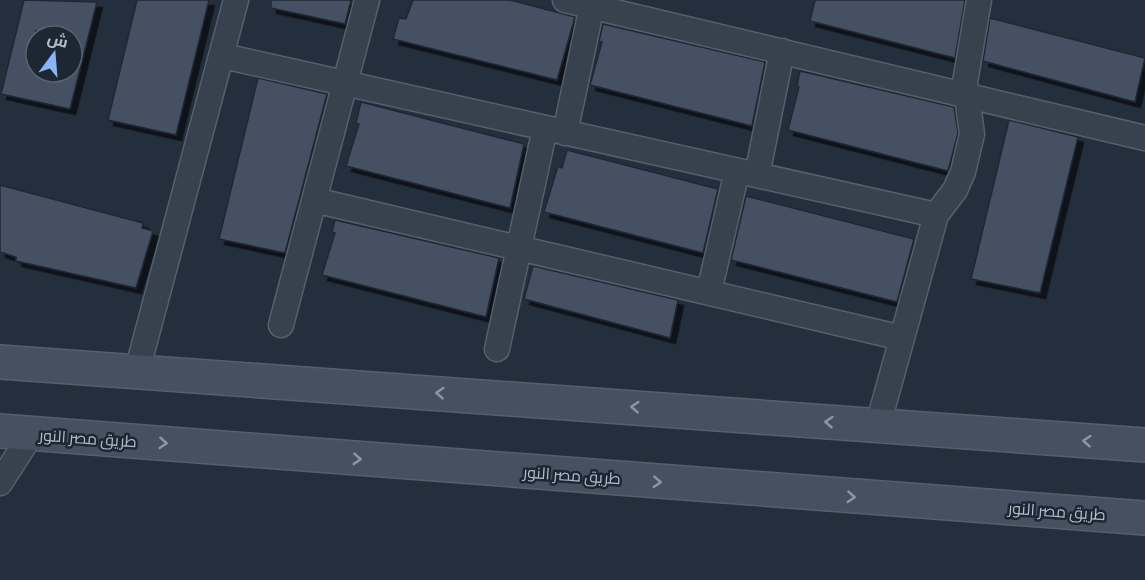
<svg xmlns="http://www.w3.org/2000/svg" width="1145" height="580" font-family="Barlow,Cairo,sans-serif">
<defs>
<filter id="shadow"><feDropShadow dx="5.5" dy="5.5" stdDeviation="0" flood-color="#0009"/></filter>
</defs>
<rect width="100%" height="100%" fill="#242f3e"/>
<path fill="#455162" stroke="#1f2835" stroke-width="1.5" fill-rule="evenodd" filter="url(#shadow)" d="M24,0L97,2L70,109L1,94ZM36,31L72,36V72H36Z
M137,0H209L176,135L108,120Z
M271,0H351L345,24L271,8Z
M413,0H510L575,17L557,80L393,39L399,18L406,19Z
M815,0H965L955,58L810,21Z
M990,18L1145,58L1135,102L983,61Z
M603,24L765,62L752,126L590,85L602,42L599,41Z
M800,71L954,107L958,133L948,171L788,130L799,87L797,86Z
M258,78L327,94L285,253L219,239Z
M361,102L524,144L510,208L346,166L359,124L356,123Z
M1009,120L1078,137L1040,293L971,279Z
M567,150L718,189L703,253L544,212L558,166L562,168Z
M0,185L143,223L142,228L153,231L136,288L16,261V257L0,252Z
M746,196L914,239L897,302L731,260Z
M335,220L499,258L486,317L322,275L335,233L332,232Z
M533,266L678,300L670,338L524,299Z"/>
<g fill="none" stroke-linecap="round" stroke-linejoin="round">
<defs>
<path id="street" d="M565,0L1145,138
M223,56L936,215
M565,133L592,6
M757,175L782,51
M314,200L902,338
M709,292L737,171
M281,325L367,0
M497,349L545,128
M137,371L236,0
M878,425L936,215L955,190L963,172L972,134L965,82L979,0
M0,483L32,433"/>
<path id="secondary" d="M0,362L1145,445
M0,431L1145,518"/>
</defs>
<use href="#street" stroke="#565f6c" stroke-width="27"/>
<use href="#secondary" stroke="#565f6c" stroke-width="36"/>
<use href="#street" stroke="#38414e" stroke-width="24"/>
<use href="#secondary" stroke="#465061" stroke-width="33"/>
</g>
<defs><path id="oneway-chevron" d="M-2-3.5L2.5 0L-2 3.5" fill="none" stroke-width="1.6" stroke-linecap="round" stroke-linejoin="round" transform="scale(1.5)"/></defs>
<g stroke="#8e96a5">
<use href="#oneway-chevron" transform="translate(440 393) rotate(-176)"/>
<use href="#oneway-chevron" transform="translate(635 407) rotate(-176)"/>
<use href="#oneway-chevron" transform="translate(829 422) rotate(-176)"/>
<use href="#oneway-chevron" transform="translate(1087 441) rotate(-176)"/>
<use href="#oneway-chevron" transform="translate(163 443) rotate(4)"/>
<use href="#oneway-chevron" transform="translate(357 459) rotate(4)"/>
<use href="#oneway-chevron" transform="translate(657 482) rotate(4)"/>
<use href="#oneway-chevron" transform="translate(851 497) rotate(4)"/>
</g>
<g text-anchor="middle" stroke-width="5" stroke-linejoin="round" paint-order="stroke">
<g font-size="16" fill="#b4bcc9" stroke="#1d2633">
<text transform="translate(88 438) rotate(4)" y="6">طريق مصر النور</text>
<text transform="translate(572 475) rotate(4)" y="6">طريق مصر النور</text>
<text transform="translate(1057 511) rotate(4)" y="6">طريق مصر النور</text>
</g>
</g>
<g transform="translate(54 54) rotate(16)"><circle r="28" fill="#1d2633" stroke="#59626f" stroke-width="1.5"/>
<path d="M0-4.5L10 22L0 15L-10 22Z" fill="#8ab4f8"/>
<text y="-9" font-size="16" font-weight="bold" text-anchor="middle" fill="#b4bcc9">ش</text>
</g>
</svg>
